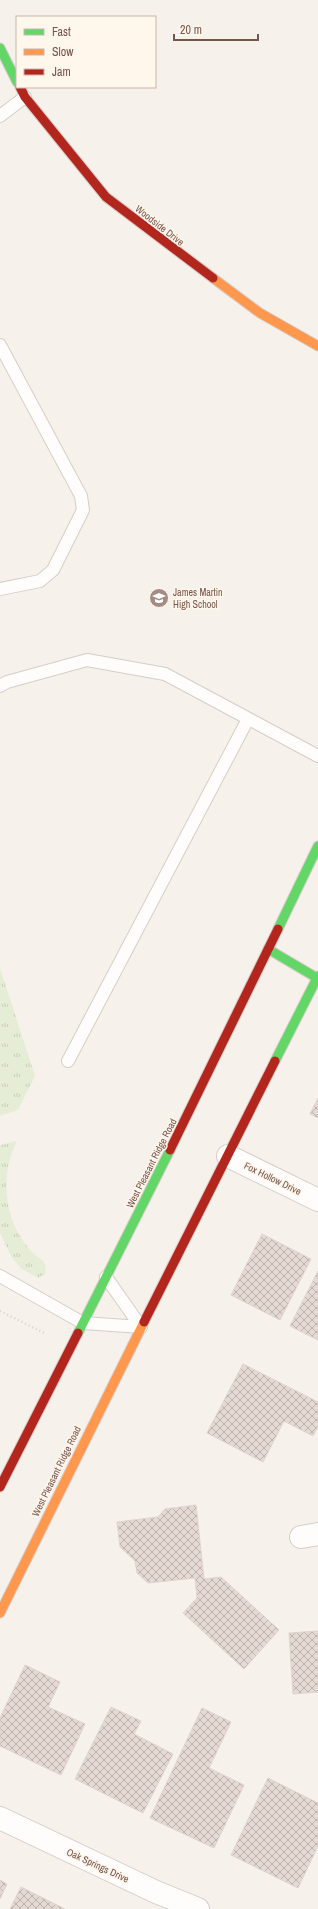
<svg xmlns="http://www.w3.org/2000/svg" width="318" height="1909" font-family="'Archivo Narrow',sans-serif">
<defs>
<pattern id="grass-tufts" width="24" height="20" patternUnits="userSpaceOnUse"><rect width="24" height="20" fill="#e6edd6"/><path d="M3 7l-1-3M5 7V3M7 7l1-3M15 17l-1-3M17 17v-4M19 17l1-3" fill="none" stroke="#c9cdb9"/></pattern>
<pattern id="building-cross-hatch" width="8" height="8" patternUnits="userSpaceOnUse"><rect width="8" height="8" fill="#e4d9d3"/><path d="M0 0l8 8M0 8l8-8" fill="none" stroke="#bdb3ad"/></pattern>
</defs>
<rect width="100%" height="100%" fill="#f7f1eb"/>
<path fill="url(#grass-tufts)" d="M0,968L35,1076L18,1110L0,1116Z
M17,1141C2,1170 3,1207 20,1236C23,1241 28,1248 33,1253C42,1261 48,1261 45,1274L38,1278L22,1269L12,1258L0,1233V1145Z"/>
<path fill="url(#building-cross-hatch)" stroke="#e0d3cd" d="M318,1098V1118L310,1114Z
M262,1234L311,1259L280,1320L231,1295Z
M318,1271V1340L290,1326Z
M243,1364L318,1402V1426L313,1436L284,1421L263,1462L207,1433Z
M196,1505L204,1579L221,1577L279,1630L244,1669L183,1613L197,1598L195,1578L148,1583L137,1573L135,1561L120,1547L117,1522L158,1517L165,1509Z
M318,1631V1692L293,1694L289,1633Z
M25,1665L60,1682L48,1707L85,1724L61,1775L0,1746V1718Z
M111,1707L141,1721L134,1734L173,1754L143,1813L75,1779Z
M202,1708L231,1722L209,1768L244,1785L214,1848L150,1818Z
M268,1778L318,1803V1846L298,1888L231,1855Z
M0,1880L7,1884L0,1899Z
M21,1887L65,1909H10Z"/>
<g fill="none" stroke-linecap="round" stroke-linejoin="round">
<defs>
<path id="lane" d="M0,116L25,97
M0,345L81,496L83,510L53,570L40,581L0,589
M0,686L7,682L87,660L165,674L318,756
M68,1061L248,719
M0,1276L83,1323L141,1327
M106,1277L141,1327"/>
<path id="street" d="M228,1156L318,1200
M301,1537L318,1534
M0,1818L156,1892L198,1909"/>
<path id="fast" d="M0,48L17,82
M278,929L318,846
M268,949L317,978
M275,1061L318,976
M78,1333L170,1150"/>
<path id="slow" d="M213,278L260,313L318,346
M0,1613L144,1322"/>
<path id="jam" d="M20,87L25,97L106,197L213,278
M170,1150L278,929
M144,1322L275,1061
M0,1487L78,1333"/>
</defs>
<use href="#lane" stroke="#d6cdc8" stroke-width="14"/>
<use href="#street" stroke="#d6cdc8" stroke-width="24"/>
<use href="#fast" stroke="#d6ccc8" stroke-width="11"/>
<use href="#slow" stroke="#d6ccc8" stroke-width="11"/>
<use href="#jam" stroke="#d6ccc8" stroke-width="11"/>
<path stroke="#dad0ce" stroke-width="2.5" stroke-dasharray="1 3" stroke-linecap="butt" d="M0,1311L46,1334"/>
<use href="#lane" stroke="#fefdfc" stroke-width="12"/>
<use href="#street" stroke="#fefdfc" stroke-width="22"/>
<use href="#fast" stroke="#63d668" stroke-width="9"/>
<use href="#slow" stroke="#ff974d" stroke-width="9"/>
<use href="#jam" stroke="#b3261e" stroke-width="9"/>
</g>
<defs>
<symbol id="school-disc" viewBox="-11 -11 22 22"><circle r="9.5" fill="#a38c83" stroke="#fff6ec"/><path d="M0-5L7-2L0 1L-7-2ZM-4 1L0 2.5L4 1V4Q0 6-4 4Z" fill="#fff"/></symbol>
</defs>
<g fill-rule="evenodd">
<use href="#school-disc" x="148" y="587" width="22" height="22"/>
</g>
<g text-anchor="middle" stroke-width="3" stroke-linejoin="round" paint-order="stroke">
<g font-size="10" fill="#76554b" stroke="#fff6ec">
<text transform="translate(160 225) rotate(38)" y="4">Woodside Drive</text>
<text transform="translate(151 1163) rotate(-63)" y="4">West Pleasant Ridge Road</text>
<text transform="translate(273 1178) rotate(26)" y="4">Fox Hollow Drive</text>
<text transform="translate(56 1471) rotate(-64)" y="4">West Pleasant Ridge Road</text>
<text transform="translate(98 1865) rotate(25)" y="4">Oak Springs Drive</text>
</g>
<g font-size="10" fill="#76554b" stroke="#fff6ec" text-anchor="start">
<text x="173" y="596">James Martin<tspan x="173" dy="12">High School</tspan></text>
</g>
</g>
<rect x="16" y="16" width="140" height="72" fill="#fff6ec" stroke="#c8b6ac"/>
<rect x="24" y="29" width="20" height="6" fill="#63d668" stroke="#c8b6ac"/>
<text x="52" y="36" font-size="12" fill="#76554b">Fast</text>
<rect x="24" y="49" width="20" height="6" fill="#ff974d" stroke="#c8b6ac"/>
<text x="52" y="56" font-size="12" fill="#76554b">Slow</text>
<rect x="24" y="69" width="20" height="6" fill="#b3261e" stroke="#c8b6ac"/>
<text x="52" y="76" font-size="12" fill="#76554b">Jam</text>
<path d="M174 34v6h84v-6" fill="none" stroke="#76554b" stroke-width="2"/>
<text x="180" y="34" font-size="12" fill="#76554b" stroke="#fff6ec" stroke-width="3" paint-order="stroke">20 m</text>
</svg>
